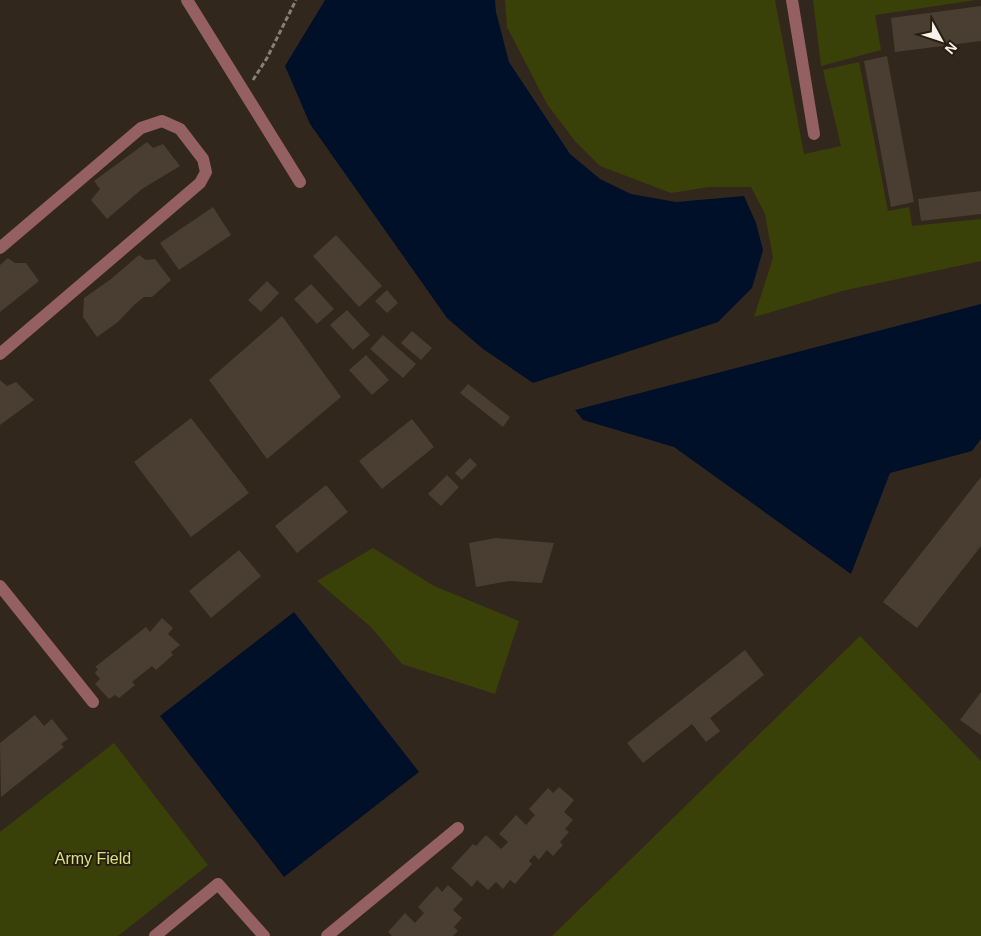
<svg xmlns="http://www.w3.org/2000/svg" width="981" height="936" font-family="Helvetica,sans-serif">
<rect width="100%" height="100%" fill="#32271c"/>
<path fill="#3a4108" d="M505,0H775L804,154L841,146L823,70L859,62L888,211L909,207L912,226L981,219V261L842,291L754,317L773,258L765,214L751,187H709L671,193L600,166L575,141L547,104L507,27Z
M813,0H976L875,15L881,50L821,66Z
M373,548L434,586L519,621L495,694L402,664L371,627L317,581Z
M860,636L981,761V936H552Z
M114,743L208,865L118,936H0V832Z"/>
<path fill="#001028" d="M325,0H495L496,12L509,62L570,154L600,179L631,194L676,202L744,196L756,223L763,250L752,288L718,322L533,383L483,349L447,318L310,124L285,66Z
M981,304V439L972,451L890,473L851,574L674,447L583,420L575,410Z
M294,612L419,772L284,877L160,716Z"/>
<path fill="#4a3e32" d="M981,6V41L895,52L891,18Z
M887,56L914,202L891,207L864,61Z
M147,142L153,148L163,144L180,166L142,189L107,219L91,200L100,189L94,181Z
M981,191V214L921,221L918,199Z
M213,207L231,235L179,270L160,243Z
M336,235L382,286L359,307L313,256Z
M139,255L146,260L155,259L171,280L152,297H144L134,305L118,322L97,337L83,317L84,298L111,279Z
M8,258L15,263H26L39,281L0,312V265Z
M267,281L279,293L261,312L248,300Z
M311,284L334,309L317,324L294,299Z
M387,290L398,303L387,313L375,301Z
M347,310L370,335L353,350L330,325Z
M282,316L341,397L267,459L209,380Z
M412,331L432,348L421,360L401,343Z
M383,335L416,364L403,378L370,349Z
M366,355L389,380L372,395L349,370Z
M0,380L7,386L16,382L34,400L0,425Z
M468,384L510,417L503,427L460,393Z
M191,418L249,493L191,537L134,462Z
M412,419L434,447L382,489L359,461Z
M470,458L477,465L462,480L455,473Z
M447,475L459,487L441,506L428,494Z
M981,477V546L917,628L883,602Z
M326,485L348,512L297,553L275,526Z
M496,538L554,543L542,583L509,581L476,587L469,543Z
M239,550L261,576L211,618L189,591Z
M162,618L173,628L168,634L180,645L171,652L173,655L156,670L152,666L132,682L135,685L119,698L115,695L109,699L95,684L100,679L95,673L98,669L95,667L146,627L150,632Z
M745,650L764,675L710,718L720,731L706,742L692,724L643,763L627,743Z
M981,692V735L960,720Z
M35,715L44,726L52,719L68,739L61,744L64,747L1,797L0,743Z
M559,787L574,800L564,812L573,820L565,829L569,832L560,842L563,845L553,856L547,850L539,860L534,855L529,861L532,864L515,884L510,880L503,889L496,882L488,890L477,880L472,887L451,868L473,844L476,846L486,835L501,849L508,842L499,834L516,815L526,825L535,815L529,809L548,788L553,793Z
M448,885L463,899L453,910L462,918L454,927L458,931L453,936H392L388,932L405,913L415,923L424,913L418,907L437,886L442,892Z"/>
<g fill="none" stroke-linecap="round" stroke-linejoin="round">
<path stroke="#887e75" stroke-width="3" stroke-dasharray="5 2.5" stroke-linecap="butt" d="M253,80L267,58L296,0"/>
<path stroke="#956061" stroke-width="12" d="M187,0L300,182
M792,0L814,134
M0,248L141,128L162,121L180,129L203,159L206,172L200,183L0,354
M0,586L93,702
M155,936L218,884L264,936
M327,936L458,828"/>
</g>
<g text-anchor="middle" stroke-width="4" stroke-linejoin="round" paint-order="stroke">
<g font-size="16" fill="#d5e480" stroke="#281d12">
<text x="93" y="864">Army Field</text>
</g>
</g>
<g transform="translate(941 40) rotate(130)" stroke="#281d12" stroke-width="4" paint-order="stroke">
<path d="M0-4L9 19L0 12L-9 19Z" fill="#f9f1e9"/>
<text y="-8" font-size="14" font-weight="bold" text-anchor="middle" fill="#f9f1e9">N</text>
</g>
</svg>
